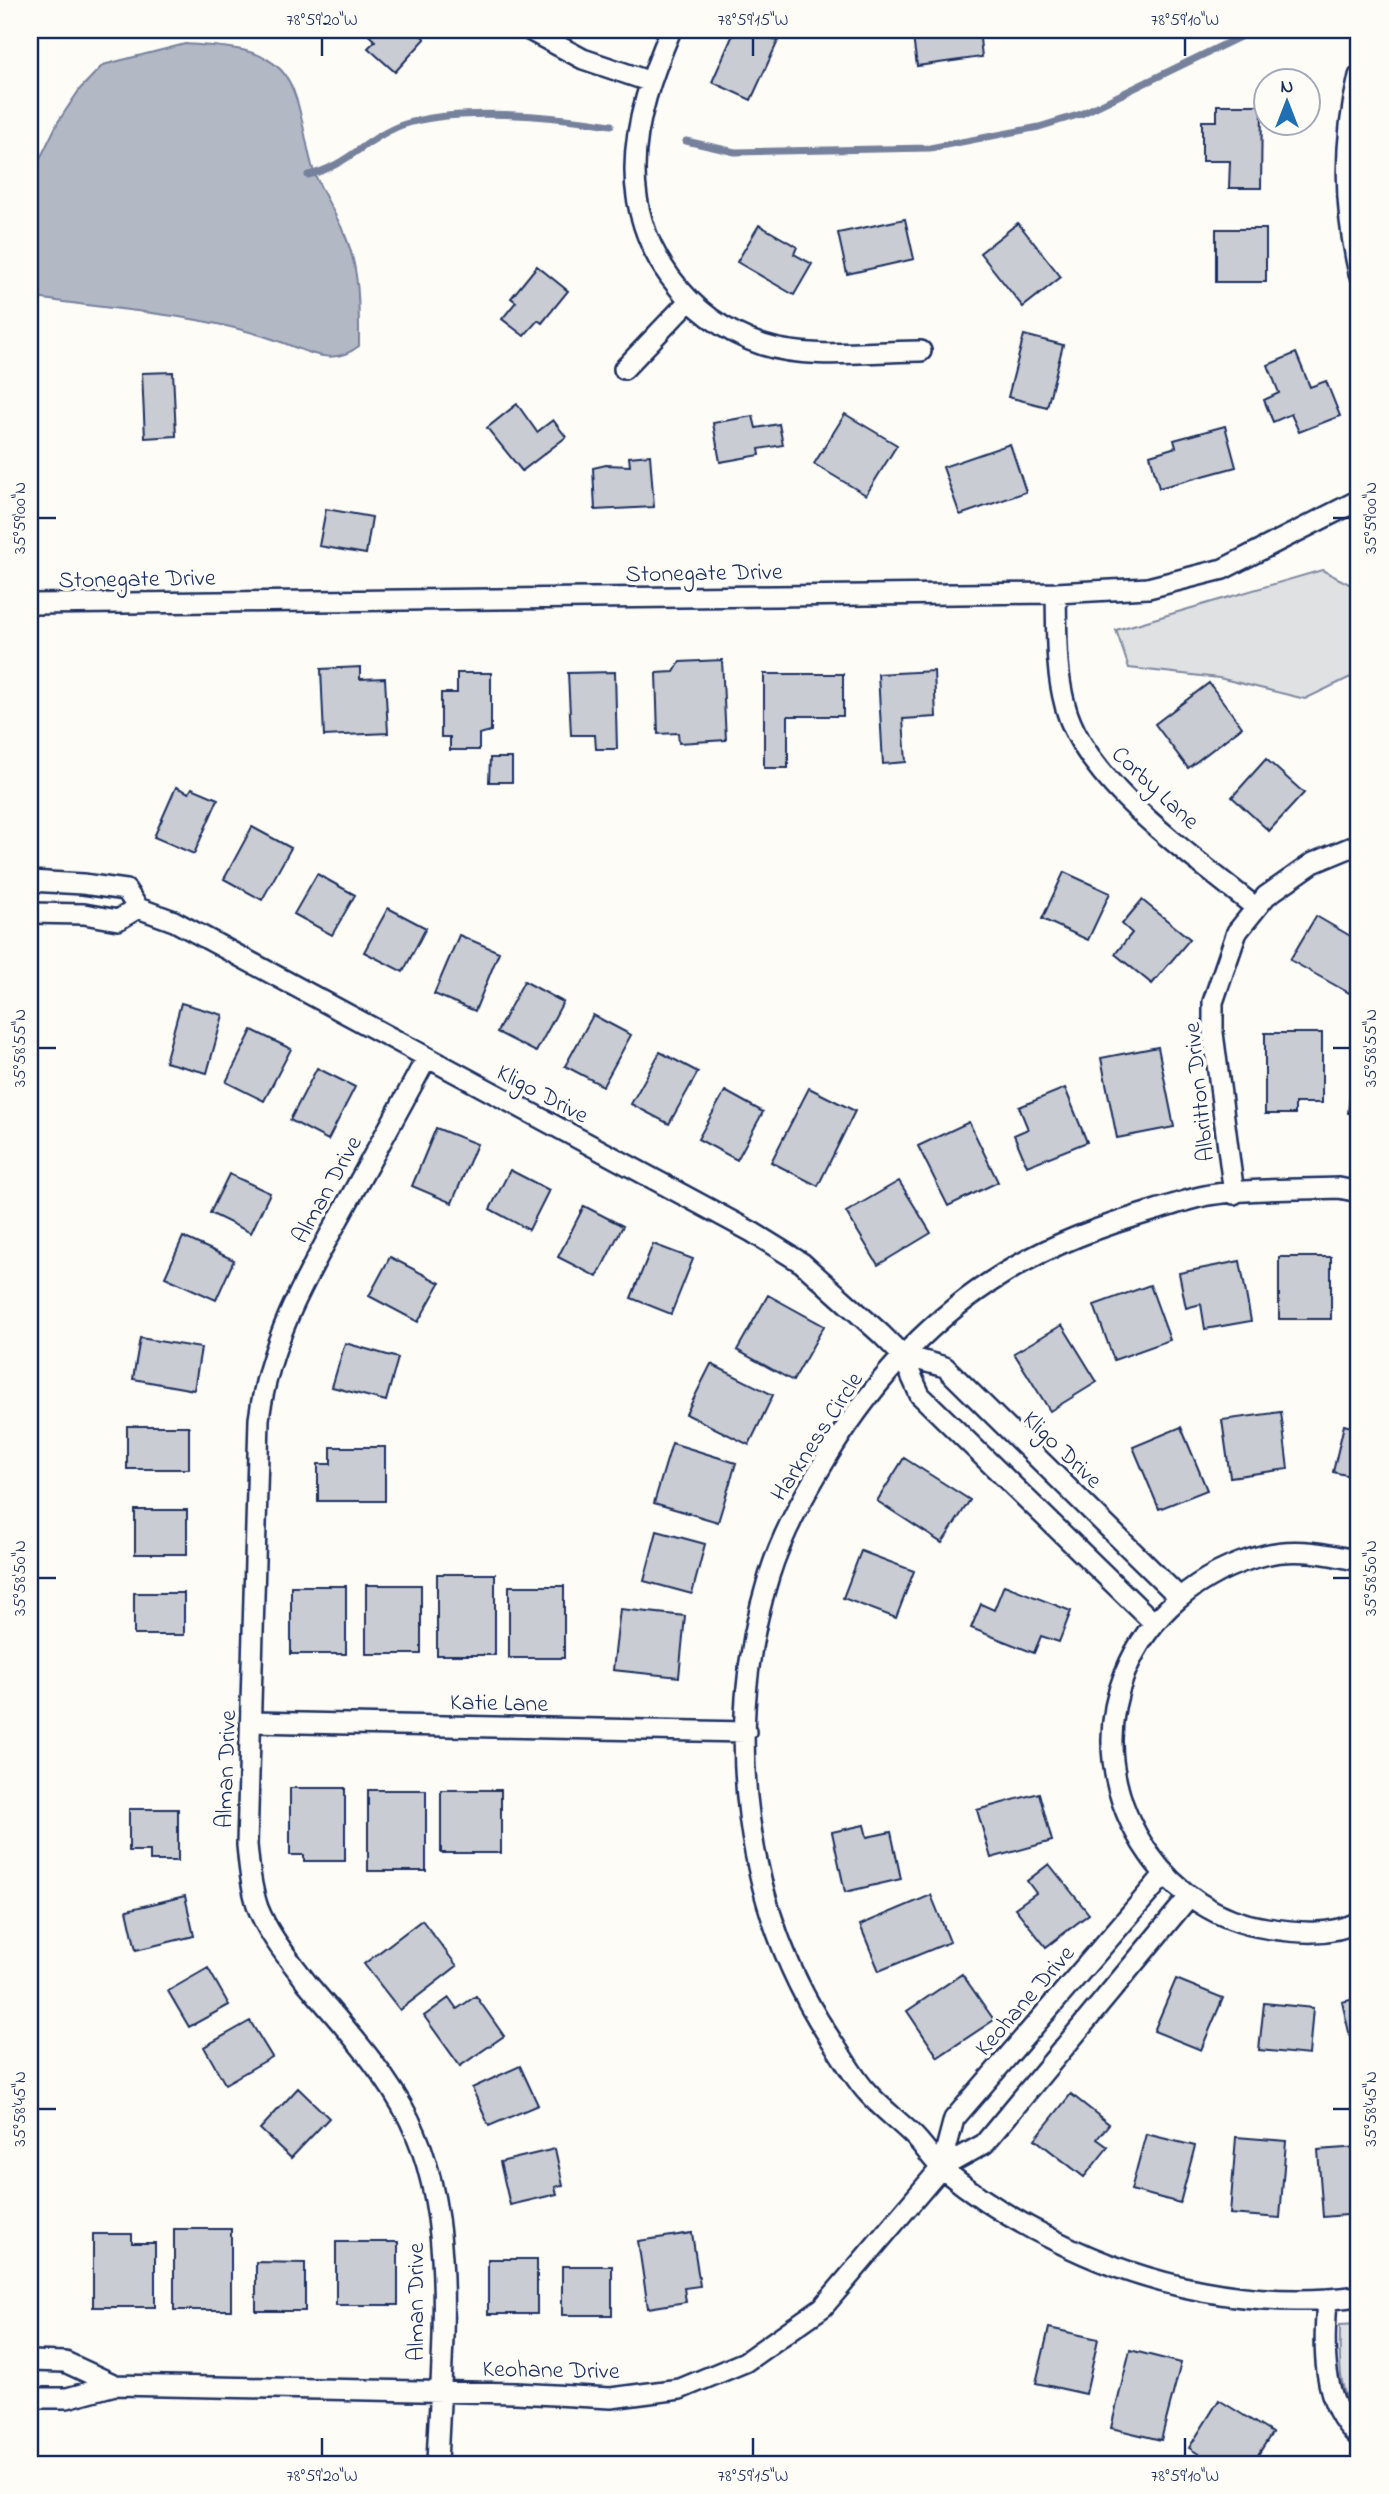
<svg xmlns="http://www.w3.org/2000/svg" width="1389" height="2494" font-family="'Indie Flower',sans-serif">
<rect width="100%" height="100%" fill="#fdfcf7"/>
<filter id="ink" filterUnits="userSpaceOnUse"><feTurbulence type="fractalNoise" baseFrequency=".0143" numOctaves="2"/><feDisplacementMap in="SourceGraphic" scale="14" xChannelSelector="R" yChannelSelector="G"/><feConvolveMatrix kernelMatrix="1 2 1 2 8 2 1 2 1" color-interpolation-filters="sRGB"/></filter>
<g filter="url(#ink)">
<path fill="#e0e1e3" stroke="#7e88a0" stroke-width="2" d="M1322,570L1359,589V673L1305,699L1219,678L1129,668L1116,630Z
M1359,2324V2420C1336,2391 1340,2359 1340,2325Z"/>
<path fill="#b3b8c5" stroke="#76819c" stroke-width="2" d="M185,44C218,47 257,45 281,70C302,92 304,144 314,172C322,193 336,214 345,235C360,270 359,308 359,346C337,363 319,357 294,347C208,312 119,312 30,297V179L58,122L80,89L103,65Z"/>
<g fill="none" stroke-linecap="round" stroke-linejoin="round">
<path stroke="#76819c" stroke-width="7" d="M686,141L735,152L930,148L1039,127L1081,114L1254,30
M308,175C344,168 368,137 402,125C455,106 555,116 611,125"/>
</g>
<path fill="#c9ccd3" stroke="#1b2f5e" stroke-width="2" d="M363,30H415L425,39L395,72L368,48L375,41Z
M735,30H754L778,41L751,100L712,82Z
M912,30H979L982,57L917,66Z
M1217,105H1262L1261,188H1229L1230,161H1202V121H1217Z
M905,219L914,259L847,274L838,233Z
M1018,223L1061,277L1023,307L980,253Z
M759,225L797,247L794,254L812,264L794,295L737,262Z
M1216,229H1266V282H1216Z
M537,266L568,291L542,323L538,320L524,336L502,319L516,302L511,298Z
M1024,335L1063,345L1047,407L1008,397Z
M1296,353L1310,387L1326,381L1340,416L1299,432L1291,414L1273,422L1264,400L1279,393L1268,365Z
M173,372L176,436L145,438L142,373Z
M517,404L537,432L553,420L566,437L522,471L487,428Z
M845,414L897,445L866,495L814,464Z
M753,416L756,428L779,424L783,445L759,449L760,455L720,462L713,423Z
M1225,426L1236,467L1159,488L1150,455L1176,447L1174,440Z
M1010,444L1026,492L960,515L943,467Z
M650,455L654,507L595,510L593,468L606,465L630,466L629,457Z
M326,509L372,517L366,554L319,546Z
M722,660L726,740L679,743L678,733L658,734L656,673L674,672L680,662Z
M360,667V679L385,678L388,733L324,736L321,669Z
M934,671L936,717L903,719L906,762L883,764L878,674Z
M615,672L617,749H596L595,735H571L568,673Z
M457,673H491V731L479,734V750H450V737H441V693H457Z
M764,674H843V716H788V768H764Z
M1209,683L1242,727L1188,768L1155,724Z
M1358,694H1359V769H1358Z
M490,758H512V782H489Z
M1266,759L1304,793L1269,831L1232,797Z
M176,787L189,793L192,788L218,799L194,854L154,837Z
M252,827L291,848L262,900L224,879Z
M1064,872L1110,893L1088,940L1042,919Z
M317,874L355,895L332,935L294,914Z
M1142,900L1190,939L1152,984L1115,954L1132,933L1122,924Z
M388,908L426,928L403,972L364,952Z
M1316,916L1359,941V975L1349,993L1290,960Z
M459,935L499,952L475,1011L434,994Z
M524,981L563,1002L536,1052L497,1032Z
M181,1003L223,1015L207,1073L165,1062Z
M593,1015L631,1035L603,1086L565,1066Z
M252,1030L291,1049L264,1101L226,1082Z
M1265,1033H1322V1103H1295V1114H1265Z
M1158,1047L1174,1127L1117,1138L1101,1058Z
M660,1052L698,1072L669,1124L631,1104Z
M1354,1064L1359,1065V1115L1348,1113Z
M317,1068L355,1087L328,1140L290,1120Z
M809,1088L855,1111L818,1186L771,1162Z
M1065,1088L1087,1142L1027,1166L1014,1135L1028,1129L1019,1107Z
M725,1091L763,1112L737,1160L698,1139Z
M969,1122L998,1182L948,1206L918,1146Z
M436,1128L477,1144L452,1203L412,1186Z
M510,1170L549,1190L529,1230L490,1209Z
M229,1174L270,1193L251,1233L210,1213Z
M899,1181L931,1233L878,1265L846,1212Z
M584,1206L623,1226L597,1277L558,1257Z
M183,1237L234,1260L216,1300L165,1277Z
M653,1244L693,1259L671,1314L631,1298Z
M390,1257L440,1283L418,1322L369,1296Z
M1279,1257H1331V1319H1279Z
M1240,1261L1251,1321L1205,1329L1201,1304L1186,1308L1179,1273Z
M1150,1285L1170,1340L1114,1360L1094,1305Z
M768,1295L824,1326L793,1381L737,1350Z
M1062,1325L1097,1382L1050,1411L1014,1353Z
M140,1338L201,1348L194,1390L133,1379Z
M345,1343L398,1358L386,1401L332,1387Z
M711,1364L773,1395L749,1445L686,1414Z
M1281,1412L1288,1469L1230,1477L1222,1420Z
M1344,1425L1359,1429V1478L1333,1472Z
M127,1426H189V1469H127Z
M1181,1427L1207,1490L1159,1509L1133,1447Z
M672,1443L736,1463L718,1522L654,1503Z
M331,1447H385V1501H318V1464H331Z
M904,1458L970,1500L942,1543L877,1501Z
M135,1510H187V1554H135Z
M657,1531L705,1544L692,1594L644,1581Z
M861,1551L914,1571L896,1618L843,1598Z
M437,1574H495V1655H437Z
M366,1585H421V1654H366Z
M1004,1585L1071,1611L1059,1642L1041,1636L1034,1653L971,1628L981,1604L994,1610Z
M291,1586H346V1654H291Z
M509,1586H564V1658H509Z
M134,1593H184V1635H134Z
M620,1609L685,1616L679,1677L613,1670Z
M290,1788H345V1861H304V1855H290Z
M368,1790H426V1871H368Z
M441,1790H501V1853H441Z
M1039,1793L1052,1841L991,1858L977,1810Z
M129,1809H178V1861H150V1851H129Z
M864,1825L867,1837L891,1832L901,1879L845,1892L832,1832Z
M1049,1864L1089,1914L1046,1947L1015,1908L1036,1893L1027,1881Z
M931,1895L950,1942L879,1971L860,1925Z
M185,1896L194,1936L136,1950L127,1910Z
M422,1920L457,1966L400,2010L364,1964Z
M208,1968L229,2005L189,2027L168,1991Z
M962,1974L994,2020L938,2057L907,2011Z
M1176,1979L1223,1998L1201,2050L1154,2031Z
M476,1996L504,2036L460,2066L424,2016L449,1998L457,2009Z
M1359,1998V2058H1355L1342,2002Z
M1264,2003L1313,2008L1309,2055L1259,2050Z
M250,2021L272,2057L225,2084L204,2047Z
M520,2066L538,2105L489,2126L472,2088Z
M298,2088L329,2118L291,2158L260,2129Z
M1071,2094L1109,2124L1097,2139L1108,2147L1084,2177L1035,2139Z
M1146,2134L1195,2146L1180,2203L1131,2190Z
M1236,2137L1286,2141L1280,2218L1230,2214Z
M1359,2147V2214L1323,2217L1318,2150Z
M555,2149L563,2185L555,2187L557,2194L510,2205L500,2162Z
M174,2229H231V2310H174Z
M692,2233L700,2286L684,2288L686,2302L648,2308L638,2241Z
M93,2234H132V2243H155V2307H93Z
M336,2242H398V2305H336Z
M488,2259H537V2314H488Z
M256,2262L305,2263V2311H256Z
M562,2266H612V2315H562Z
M1049,2328L1098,2339L1086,2394L1036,2383Z
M1130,2350L1181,2363L1161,2440L1111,2428Z
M1219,2400L1272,2433L1254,2461L1245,2455L1239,2464H1215L1189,2448Z
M338,2462H396V2464H338Z"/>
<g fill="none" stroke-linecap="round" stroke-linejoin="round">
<defs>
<path id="minor" d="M529,30L583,59L651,82
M671,30C653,72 635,121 635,168C634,248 687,320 763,345C809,360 872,351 921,351
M1359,76C1343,141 1344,208 1359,273
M624,369L689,301
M1056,593C1057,630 1055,668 1065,705C1085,784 1195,857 1256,908
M30,604L1056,593L1148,588L1223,569L1359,500
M30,881L83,884L126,890L138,908L174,921L752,1232L802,1263L881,1334L902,1355L920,1395L1153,1622
M30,913L84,914L118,920L138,908
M426,1059C398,1112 368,1165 339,1218C302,1284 269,1344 259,1419L247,1845C249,1866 251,1887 258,1908C269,1936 289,1959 307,1983C343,2026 384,2069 409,2119C459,2219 441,2354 437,2464
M1359,1192L1339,1188C1297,1190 1251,1188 1209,1195C1192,1198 1173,1205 1156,1210C1102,1226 1051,1244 1003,1274C931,1318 874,1381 830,1452C806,1492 783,1531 769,1576C721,1731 743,1912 835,2046C845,2061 855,2079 867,2092C881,2108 899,2121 914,2136C925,2147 933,2161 945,2171C978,2198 1015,2221 1054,2240C1146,2287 1256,2310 1359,2296
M1234,1194L1213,1033V1002L1237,932L1266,896L1313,863L1359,844
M902,1355L945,1367L1178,1596
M1359,1561C1329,1554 1296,1547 1265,1555C1128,1589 1067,1737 1149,1854C1176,1893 1218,1921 1266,1928C1298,1933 1329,1936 1359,1922
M252,1722L746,1732
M941,2168L954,2119L1164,1875
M1327,2299C1324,2345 1320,2404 1359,2437
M30,2361L65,2362L115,2385
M30,2398H67L115,2385L516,2393L611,2398L680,2389L745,2362L823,2307L941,2168L984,2144L1189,1897"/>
</defs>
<use href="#minor" stroke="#1b2f5e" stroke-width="24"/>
<use href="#minor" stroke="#fdfcf7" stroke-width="19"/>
</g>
</g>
<path fill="none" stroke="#1b2f5e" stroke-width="2.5" d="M322,38V56M753,38V56M1185,38V56M38,518H56M1333,518H1350M38,1048H56M1333,1048H1350M38,1578H56M1333,1578H1350M38,2109H56M1333,2109H1350M322,2438V2456M753,2438V2456M1185,2438V2456"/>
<g text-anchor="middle" stroke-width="7" stroke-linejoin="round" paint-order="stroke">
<g font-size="24" fill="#1b2f5e" stroke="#fdfcf7">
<text transform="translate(704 572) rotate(-1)" y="8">Stonegate Drive</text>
<text transform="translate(137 578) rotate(-1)" y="8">Stonegate Drive</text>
<text transform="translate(1156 787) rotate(43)" y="8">Corby Lane</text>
<text transform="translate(1198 1092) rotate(-96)" y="8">Albritton Drive</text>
<text transform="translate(543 1093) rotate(28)" y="8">Kligo Drive</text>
<text transform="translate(326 1189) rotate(-61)" y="8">Alman Drive</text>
<text transform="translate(816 1436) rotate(-57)" y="8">Harkness Circle</text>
<text transform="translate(1063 1449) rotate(44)" y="8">Kligo Drive</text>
<text transform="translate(499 1702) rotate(1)" y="8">Katie Lane</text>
<text transform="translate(225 1769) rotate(-88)" y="8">Alman Drive</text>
<text transform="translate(1024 2000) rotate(-49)" y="8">Keohane Drive</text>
<text transform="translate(415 2302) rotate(-90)" y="8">Alman Drive</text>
<text transform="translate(551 2369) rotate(1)" y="8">Keohane Drive</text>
</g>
</g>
<rect width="1389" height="2494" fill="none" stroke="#fdfcf7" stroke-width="77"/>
<g transform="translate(1287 102)"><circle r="33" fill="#fdfcf7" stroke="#a3aaba" stroke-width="2"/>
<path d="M0-5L12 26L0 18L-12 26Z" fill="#1f6fb2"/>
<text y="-10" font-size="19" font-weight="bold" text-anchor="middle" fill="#1b2f5e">N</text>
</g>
<rect x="38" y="38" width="1312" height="2418" fill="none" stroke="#1b2f5e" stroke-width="2.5"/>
<g font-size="18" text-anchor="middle" fill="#1b2f5e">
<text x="322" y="25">78°59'20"W</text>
<text x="753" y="25">78°59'15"W</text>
<text x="1185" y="25">78°59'10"W</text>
<text transform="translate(19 518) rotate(-90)" y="6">35°59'00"N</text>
<text transform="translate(1370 518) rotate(-90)" y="6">35°59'00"N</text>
<text transform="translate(19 1048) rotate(-90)" y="6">35°58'55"N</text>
<text transform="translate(1370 1048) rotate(-90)" y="6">35°58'55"N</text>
<text transform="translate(19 1578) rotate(-90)" y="6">35°58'50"N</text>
<text transform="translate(1370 1578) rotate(-90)" y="6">35°58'50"N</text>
<text transform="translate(19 2109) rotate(-90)" y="6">35°58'45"N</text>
<text transform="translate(1370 2109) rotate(-90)" y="6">35°58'45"N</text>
<text x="322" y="2481">78°59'20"W</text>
<text x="753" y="2481">78°59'15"W</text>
<text x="1185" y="2481">78°59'10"W</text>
</g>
</svg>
